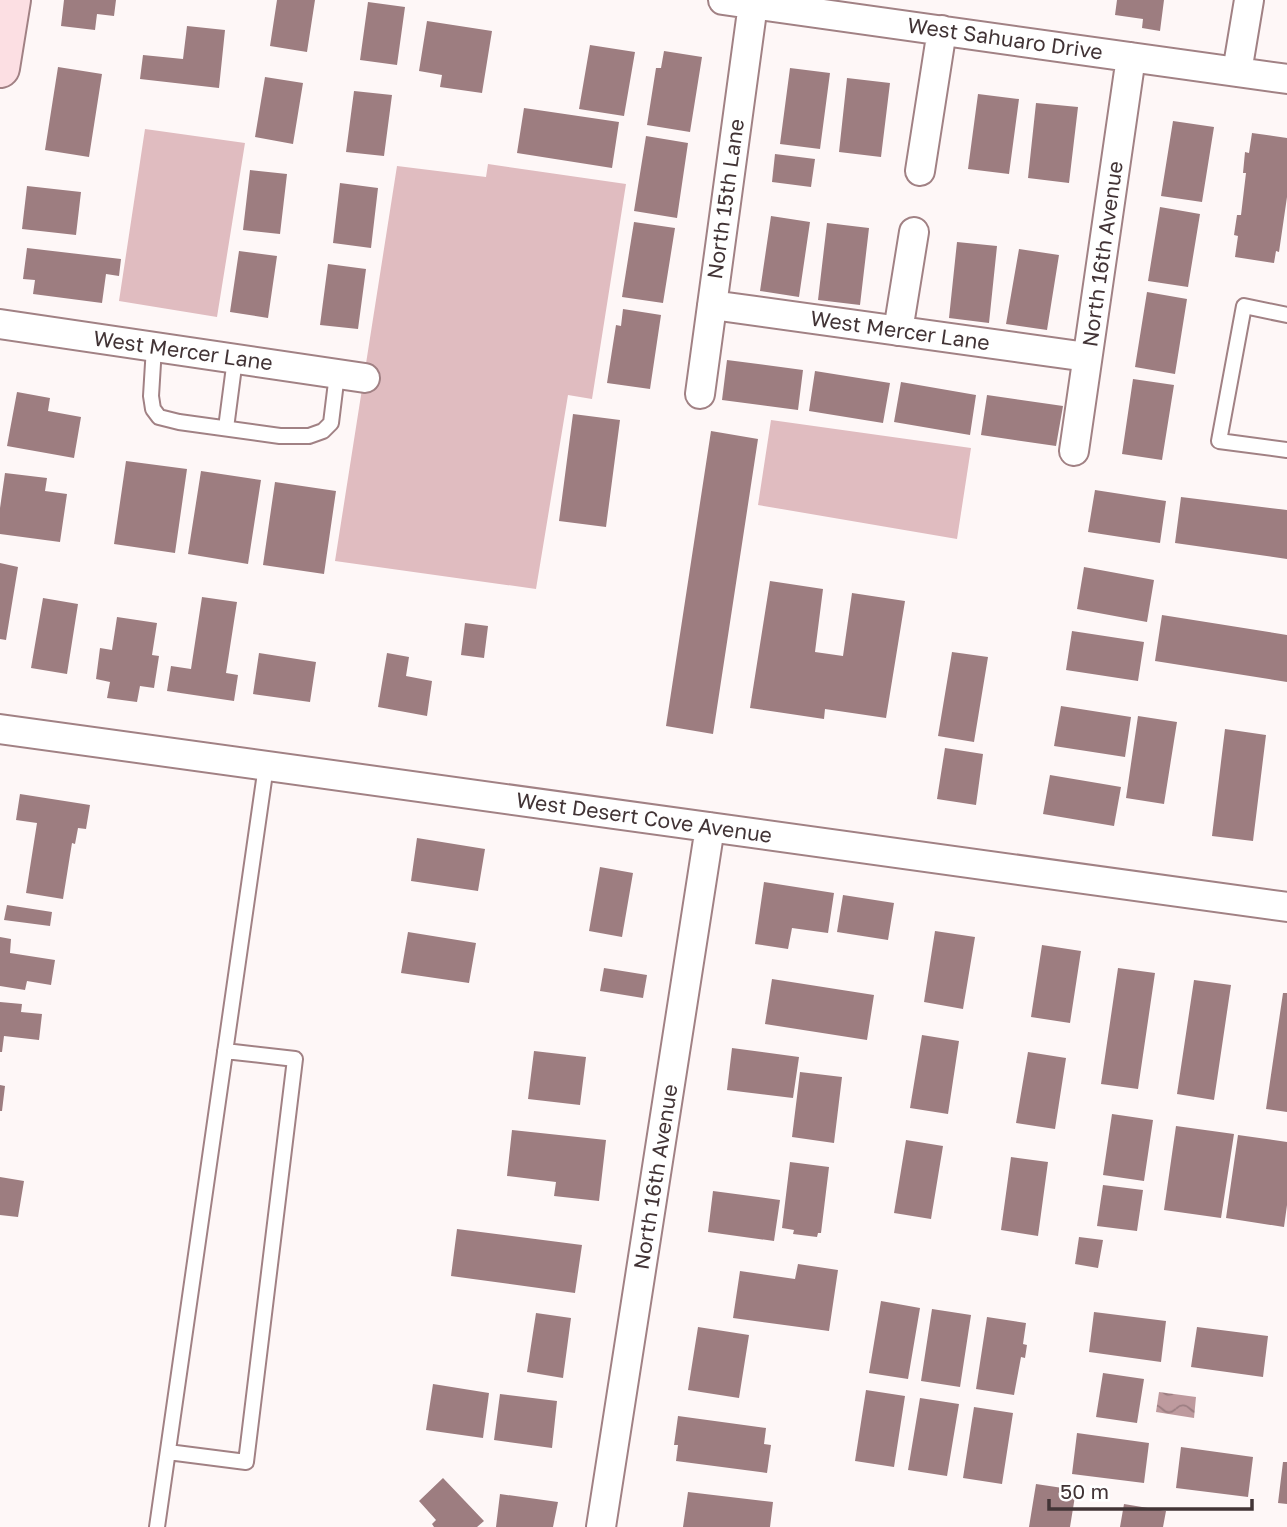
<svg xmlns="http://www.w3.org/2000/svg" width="1287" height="1527" font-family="'Golos Text',sans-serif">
<defs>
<pattern id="water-waves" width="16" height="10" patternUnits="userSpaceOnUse" patternTransform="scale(1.75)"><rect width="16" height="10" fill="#be9a9e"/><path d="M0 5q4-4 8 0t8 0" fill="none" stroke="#9c7e82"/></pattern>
</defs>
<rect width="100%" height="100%" fill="#fef7f7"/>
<path fill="#e0bcc0" d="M145,129L245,143L217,317L119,301Z
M488,164L626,184L592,399L568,395L536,589L335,561L397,166L486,177Z
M771,420L971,448L957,539L758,505Z"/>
<path fill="url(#water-waves)" d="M1159,1392L1196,1397L1194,1418L1156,1412Z"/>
<path fill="#9d7d80" d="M64,0H116L114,16L97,14L95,30L61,26Z
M277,0H315L307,52L270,46Z
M1117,0H1164L1160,31L1142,28L1143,19L1115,15Z
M368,2L405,7L397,65L360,60Z
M427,21L492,31L482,93L440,87L442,75L419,71Z
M187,26L225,30L219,88L140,79L143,55L183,59Z
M590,45L635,52L624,116L579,109Z
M664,51L702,57L690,132L647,125L656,68H661Z
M58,67L102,74L89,157L45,150Z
M790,68L830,73L820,149L780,144Z
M265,77L303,83L293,144L255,137Z
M847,78L890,83L881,157L839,152Z
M354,91L392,95L384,156L346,152Z
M978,94L1019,99L1009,174L968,169Z
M1036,103L1078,107L1069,183L1028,178Z
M524,108L619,122L612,168L517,153Z
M1173,121L1214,127L1202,202L1161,196Z
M1252,133L1287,138V197L1279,252L1276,251L1274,263L1235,257L1238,236L1234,235L1237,215H1241L1246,173H1243L1245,152L1249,153Z
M646,136L688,143L677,218L634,211Z
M775,154L815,159L811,187L772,182Z
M250,170L287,174L280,234L243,230Z
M340,183L378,188L371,248L333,243Z
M27,186L81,192L76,235L22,229Z
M1160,207L1200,214L1188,287L1148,281Z
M771,216L810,222L799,297L760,291Z
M634,222L675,228L663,303L622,297Z
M827,223L869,228L860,305L818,300Z
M957,242L997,246L989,323L949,318Z
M27,248L121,259L119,276L106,274L102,303L33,294L35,280L23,279Z
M1019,249L1059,255L1047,330L1006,324Z
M239,251L277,256L268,318L230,312Z
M328,264L366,269L358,329L320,325Z
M1147,292L1187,299L1175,374L1135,367Z
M623,309L661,315L650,389L607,383L616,325L621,326Z
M727,360L803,370L798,410L722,400Z
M815,371L890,383L883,423L809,411Z
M1133,379L1174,385L1162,460L1122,454Z
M901,382L976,395L970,435L894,422Z
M17,392L50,398L48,411L81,417L74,458L7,446Z
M987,395L1063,406L1056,446L981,435Z
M573,414L620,420L606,527L559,521Z
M711,431L758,439L713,734L666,726Z
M126,461L187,469L175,553L114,544Z
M201,471L261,480L248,564L188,554Z
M5,473L47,478L45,491L67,494L60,542L0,534V508Z
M275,482L336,491L324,574L263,565Z
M1095,490L1166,501L1160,543L1088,532Z
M1181,497L1287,510V559L1175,543Z
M0,563L18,567L6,640L0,639Z
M1084,567L1154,580L1147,622L1077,609Z
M770,581L823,589L815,652L843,656L852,593L905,601L886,718L825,709L824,719L750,708Z
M202,597L237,602L226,673L238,675L234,701L167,691L171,666L191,669Z
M43,598L78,604L67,674L31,668Z
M1162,615L1287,635V682L1155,661Z
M117,617L157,623L152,655L159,656L154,688L140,686L137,702L107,698L110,682L96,679L100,648L112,650Z
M465,623L488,626L484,658L461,655Z
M1072,631L1144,642L1138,681L1066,670Z
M952,652L988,657L974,742L938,736Z
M259,653L316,662L310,702L253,694Z
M387,653L409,657L406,676L432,681L427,716L378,707Z
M1061,706L1131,717L1125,757L1054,746Z
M1138,716L1177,722L1164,804L1126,798Z
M1225,729L1266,735L1253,841L1212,836Z
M945,748L983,754L976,805L937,799Z
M1050,775L1121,787L1114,826L1043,814Z
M20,794L90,805L86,829L78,828L75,844L72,843L63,899L26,893L37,823L16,820Z
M417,838L485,849L478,891L411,881Z
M600,867L633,873L622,937L589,931Z
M764,882L834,893L828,933L792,928L788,949L755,944Z
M843,895L894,903L888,940L837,932Z
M7,905L52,912L50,926L4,920Z
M935,931L975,937L963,1009L924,1002Z
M408,932L476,943L469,983L401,973Z
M0,937L11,939L10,953L55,960L51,985L27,981L25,990L0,986Z
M1042,945L1081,951L1070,1023L1031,1017Z
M604,968L647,975L643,998L600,991Z
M1118,968L1155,973L1138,1089L1101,1084Z
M772,979L874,995L867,1040L765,1024Z
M1194,980L1231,985L1214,1100L1177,1094Z
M1283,993H1287V1112L1266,1109Z
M0,1002L22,1004L21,1012L42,1014L39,1040L4,1036L2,1052H0Z
M922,1035L959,1041L948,1114L910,1108Z
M732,1048L799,1057L793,1098L727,1090Z
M534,1051L586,1057L580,1105L528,1099Z
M1028,1052L1066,1058L1055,1129L1016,1123Z
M800,1072L842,1077L834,1143L792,1137Z
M0,1085L5,1086L2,1111H0Z
M1112,1114L1153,1120L1144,1181L1103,1175Z
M1176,1126L1234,1134L1221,1218L1164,1210Z
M512,1130L606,1140L599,1201L554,1196L556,1182L507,1176Z
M1238,1135L1287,1142V1205L1284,1227L1226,1218Z
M906,1140L943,1146L931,1219L894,1213Z
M1011,1157L1048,1162L1038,1236L1001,1230Z
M790,1162L829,1167L821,1233H818L817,1237L793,1234L794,1230L782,1228Z
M0,1177L24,1181L18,1217L0,1215Z
M1103,1185L1143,1190L1137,1231L1097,1226Z
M713,1191L780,1200L774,1241L708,1232Z
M457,1229L582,1245L575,1293L451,1276Z
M1079,1237L1103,1240L1098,1268L1075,1264Z
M798,1264L838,1270L829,1331L733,1318L740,1271L795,1279Z
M881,1301L920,1308L908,1379L869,1373Z
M932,1309L971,1315L960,1387L921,1381Z
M1094,1312L1166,1321L1161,1362L1089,1352Z
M536,1313L571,1318L563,1378L527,1372Z
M987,1317L1026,1323L1023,1344L1027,1345L1025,1358L1021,1357L1014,1395L976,1389Z
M698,1327L749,1335L739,1398L688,1390Z
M1197,1327L1268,1336L1263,1377L1191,1367Z
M1103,1373L1144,1379L1137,1423L1096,1417Z
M433,1384L489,1393L483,1438L426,1430Z
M866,1390L905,1396L894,1467L855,1461Z
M500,1394L557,1401L552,1448L494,1440Z
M920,1398L959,1404L947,1476L908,1470Z
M974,1407L1013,1413L1002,1484L963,1478Z
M678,1416L766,1428L764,1444L771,1445L767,1473L676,1461L678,1445H674Z
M1077,1433L1149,1443L1144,1483L1072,1474Z
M1181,1447L1253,1457L1248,1497L1176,1488Z
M1283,1462H1287V1504L1278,1503Z
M443,1478L484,1521L477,1527H434L432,1524L436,1520L419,1501Z
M1036,1484L1076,1490L1070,1527H1029Z
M688,1492L773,1502L770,1527H683Z
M500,1494L558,1502L553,1527H496Z
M1124,1504L1166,1511L1163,1527H1120Z"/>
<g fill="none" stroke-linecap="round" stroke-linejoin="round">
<defs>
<path id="lane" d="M1287,315L1244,306L1219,441L1287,450
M154,347L151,396L153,409L159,417L179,422L280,436H309L323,431L331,423L337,374
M226,428L235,359
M168,1452L246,1462L295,1059L225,1051
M157,1527L266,766"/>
<path id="street" d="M723,0L1287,79
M1237,72L1249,0
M920,171L942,30
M712,305L1087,357
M0,324L365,378
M898,331L914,232
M700,394L753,4
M1074,451L1131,57
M0,729L1287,907
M601,1527L710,827"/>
<path id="secondary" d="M0,68L11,0"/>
</defs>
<use href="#lane" stroke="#a18184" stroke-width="18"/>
<use href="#street" stroke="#a18184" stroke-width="32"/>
<use href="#secondary" stroke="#a18184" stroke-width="42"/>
<use href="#lane" stroke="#fff" stroke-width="14"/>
<use href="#street" stroke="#fff" stroke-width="28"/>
<use href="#secondary" stroke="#fcdfe3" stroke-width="38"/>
</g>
<g text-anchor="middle" stroke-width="5" stroke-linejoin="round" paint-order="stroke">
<g font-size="21" fill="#423436" stroke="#fff">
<text transform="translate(1005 39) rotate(8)" y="7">West Sahuaro Drive</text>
<text transform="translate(726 199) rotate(-82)" y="7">North 15th Lane</text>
<text transform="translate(1103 254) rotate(-82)" y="7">North 16th Avenue</text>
<text transform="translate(900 331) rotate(8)" y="7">West Mercer Lane</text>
<text transform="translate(183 351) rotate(8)" y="7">West Mercer Lane</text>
<text transform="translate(644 818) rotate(8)" y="7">West Desert Cove Avenue</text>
<text transform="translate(656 1177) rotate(-81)" y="7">North 16th Avenue</text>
</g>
</g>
<path d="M1049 1499v10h203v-10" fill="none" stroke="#423436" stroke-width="3.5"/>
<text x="1060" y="1499" font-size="21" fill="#423436" stroke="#ffffff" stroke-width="5" paint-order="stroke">50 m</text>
</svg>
